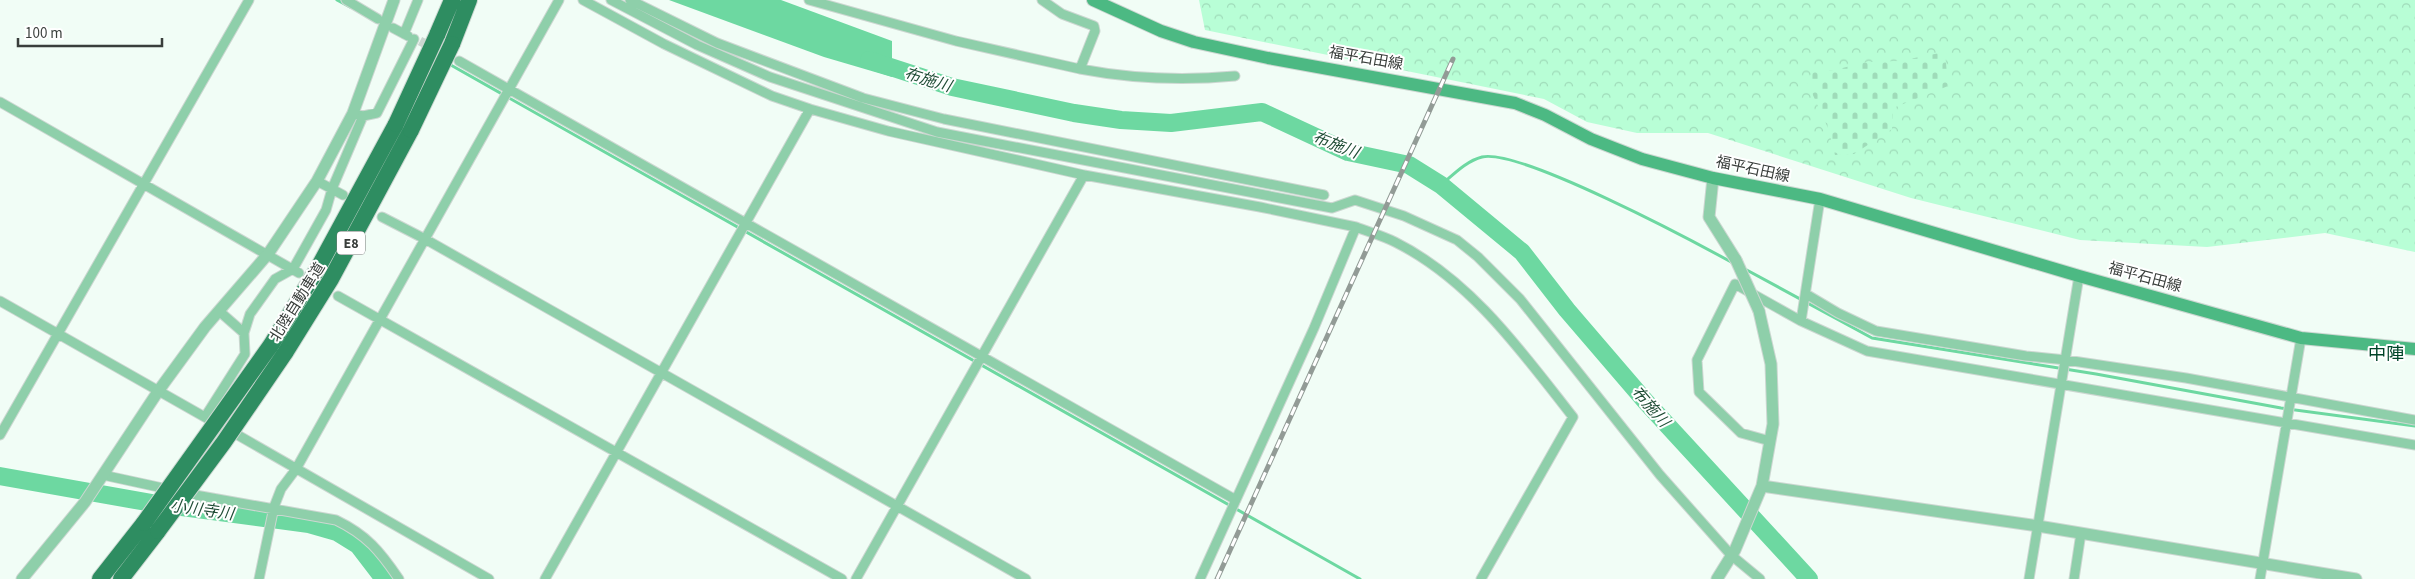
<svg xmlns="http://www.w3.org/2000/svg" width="2415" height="579" font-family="'Source Sans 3','Noto Sans JP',sans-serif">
<defs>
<pattern id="forest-crowns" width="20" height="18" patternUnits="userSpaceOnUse" patternTransform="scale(1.25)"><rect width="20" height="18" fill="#b8fed6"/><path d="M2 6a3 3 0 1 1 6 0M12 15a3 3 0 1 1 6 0" fill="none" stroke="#9fdbb9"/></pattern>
<pattern id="cemetery-stones" width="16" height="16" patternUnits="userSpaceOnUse" patternTransform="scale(1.25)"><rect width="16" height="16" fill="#b8fed6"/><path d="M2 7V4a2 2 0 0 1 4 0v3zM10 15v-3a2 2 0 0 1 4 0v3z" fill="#9fdbb9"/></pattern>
</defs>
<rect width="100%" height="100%" fill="#f1fdf6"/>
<path fill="url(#forest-crowns)" d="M1199,0H2415V252L2325,233L2207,247L2080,240L1911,198L1708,133H1637L1587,122L1544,99L1205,30Z"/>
<path fill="url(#cemetery-stones)" d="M1945,52L1948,86L1893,108L1892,129L1854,154L1835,155L1828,128L1807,82L1812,72L1835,70L1866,62L1899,61Z"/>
<path fill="#6dd8a1" d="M669,0H781L892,41V77L824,57Z"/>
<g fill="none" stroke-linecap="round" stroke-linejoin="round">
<path stroke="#6dd8a1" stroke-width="3" d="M337,0L350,7
M449,64L1360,579
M1441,185C1453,175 1466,161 1482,157C1519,148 1693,241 1733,263
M1743,268L1872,338L2096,374L2281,408L2415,426"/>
<path stroke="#6dd8a1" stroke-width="18" d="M869,60L952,87L1074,113L1121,120L1171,123L1262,112L1348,152L1409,165L1441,185L1522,252L1567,310L1646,402L1809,579
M0,476L152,503L309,524L337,532L358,545L384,579"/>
<path stroke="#ccd7d1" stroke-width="9" stroke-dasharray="9 4.5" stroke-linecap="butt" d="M420,41L435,49"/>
<defs>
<path id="minor" d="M346,0L378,19
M611,0L697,45L770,77L937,132L1332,208L1355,200L1404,216L1457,240L1478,257L1520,299L1660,475L1731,555L1760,579
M630,0L717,43L863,98L944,119L1324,195
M809,0L956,41L1080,69L1095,31L1094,26L1062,14L1042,0
M393,28L408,36
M404,34L418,0
M459,61L1236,500
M1080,69C1133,79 1182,81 1235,76
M0,102L299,273
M810,109L888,131L1084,175
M358,115L363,116L377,113L414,39
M317,181L343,195
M382,217L425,239L1026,579
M1806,294L1838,313L1876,331L2026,356L2066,360L2186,378L2415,420
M338,296L842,579
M0,301L217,424
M219,311L244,333L250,314L275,279L293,269L326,210L332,189L363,116
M1801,321L1820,199
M205,417L245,354L244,333
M229,430L489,579
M0,435L249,0
M1770,441L1741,433L1699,392L1697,360L1735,284L1801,321L1867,351L2415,445
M103,475L172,490
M184,493L336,520C367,535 380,551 399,579
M259,579L274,507L281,489L296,469L559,0
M545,579L810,109L772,96L664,44L583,0
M856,579L1084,175L1260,207L1356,227
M1200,579L1314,328L1356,227C1369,232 1383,236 1395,242C1471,280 1522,352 1573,417L1481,579
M2029,579L2079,276
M2074,579L2081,533
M2260,579L2301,338"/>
<path id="tertiary" d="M1713,178L1709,217L1736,260
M1762,486L2038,526L2356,579
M22,579L85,502L159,390L205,327L268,254L317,181L353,113L394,0
M1717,579L1735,550L1762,486L1773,424L1771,364L1759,311"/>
<path id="secondary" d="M1093,0L1161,31L1194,42L1268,58L1515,103L1545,115L1591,139L1642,159L1713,178L1820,199L2079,276L2301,338L2415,349"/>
<path id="motorway" d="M437,35L452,0
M452,44L469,0
M271,345L318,268L396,124
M285,353L331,279L411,130
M100,579L144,523
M121,579L158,531"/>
</defs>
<use href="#minor" stroke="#ccd7d1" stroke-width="11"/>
<use href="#tertiary" stroke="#ccd7d1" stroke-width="13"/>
<use href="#secondary" stroke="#ccd7d1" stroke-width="14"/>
<use href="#motorway" stroke="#ccd7d1" stroke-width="18"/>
<use href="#minor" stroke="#8ecfaa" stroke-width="9"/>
<use href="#tertiary" stroke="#8ecfaa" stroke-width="11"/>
<use href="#secondary" stroke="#4cb983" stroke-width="12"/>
<use href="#motorway" stroke="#2e8d61" stroke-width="16"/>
<defs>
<path id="rail" d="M1217,579L1453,59"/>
</defs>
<use href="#rail" stroke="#929b96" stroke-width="5"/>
<use href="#rail" stroke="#fff" stroke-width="3" stroke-dasharray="9" stroke-linecap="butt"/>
<defs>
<path id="tertiary-bridge" d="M1736,260L1759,311"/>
<path id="motorway-bridge" d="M396,124L437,35
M411,130L452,44
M144,523L271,345
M158,531L224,442L285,353"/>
</defs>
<use href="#tertiary-bridge" stroke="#ccd7d1" stroke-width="13" stroke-linecap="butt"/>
<use href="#motorway-bridge" stroke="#ccd7d1" stroke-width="18" stroke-linecap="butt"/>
<use href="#tertiary-bridge" stroke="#8ecfaa" stroke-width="11"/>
<use href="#motorway-bridge" stroke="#2e8d61" stroke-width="16"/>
</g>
<g text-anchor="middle" stroke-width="4" stroke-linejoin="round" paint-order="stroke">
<rect fill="#fff" stroke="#747876" stroke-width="1" x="337" y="231.5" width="28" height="23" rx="4"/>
<g font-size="14" font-weight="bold" fill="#393e3b">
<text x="351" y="248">E8</text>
</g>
<g font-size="15" fill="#393e3b" stroke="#fff">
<text transform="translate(1366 58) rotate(10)" y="5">福平石田線</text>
<text transform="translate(1753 169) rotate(12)" y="5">福平石田線</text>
<text transform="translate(2145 277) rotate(15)" y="5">福平石田線</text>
<text transform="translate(297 302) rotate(-58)" y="5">北陸自動車道</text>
</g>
<g font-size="16" font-style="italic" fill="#204d36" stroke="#fff">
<text transform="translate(928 79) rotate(17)" y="6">布施川</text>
<text transform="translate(1336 144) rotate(21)" y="6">布施川</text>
<text transform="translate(1651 406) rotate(49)" y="6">布施川</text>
<text transform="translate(202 509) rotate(8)" y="6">小川寺川</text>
</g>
<g font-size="18" fill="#004428" stroke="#fff">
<text x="2386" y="360">中陣</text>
</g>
</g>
<path d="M18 38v8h144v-8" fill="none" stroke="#393e3b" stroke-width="2.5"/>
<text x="25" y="38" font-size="15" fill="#393e3b" stroke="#ffffff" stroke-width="4" paint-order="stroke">100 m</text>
</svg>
